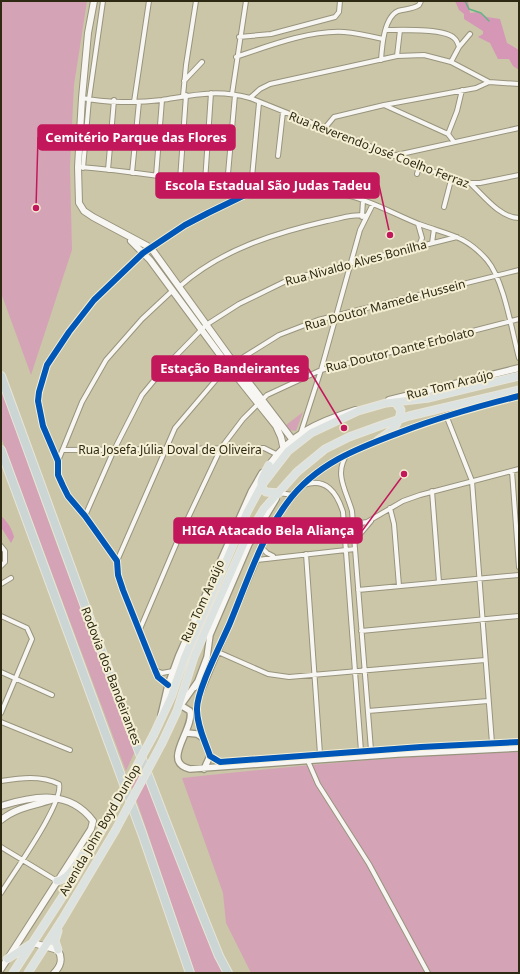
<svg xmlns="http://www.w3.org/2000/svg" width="520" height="974" font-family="'Noto Sans',sans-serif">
<rect width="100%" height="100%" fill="#cbc6a8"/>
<path fill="#d4a4b6" d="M1,1H87L74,85L70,166L72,250L31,375L1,293Z
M1,389L57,545L135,751L126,771L1,437Z
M303,412L296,431L289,430L286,425Z
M519,752V973H251L226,923L223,893L182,778C294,766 406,755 519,752Z
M141,766L198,918L222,973H195L131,784Z"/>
<path fill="#d597b5" d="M455,1H468L470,13L478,12L487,17L500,19L507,43L519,50V70L513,66L509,59H498L490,43L478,37L483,34V31L464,19V14L459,10Z
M1,516C8,522 12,529 14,537L11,543L1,527Z"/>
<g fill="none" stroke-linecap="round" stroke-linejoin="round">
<path stroke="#64b385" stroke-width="1.5" d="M465,1L469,9L481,13L489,21"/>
<defs>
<path id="minor" d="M386,30C400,30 445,28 454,38C457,40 458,44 459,47L451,62
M239,37L271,34L335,17L339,12L340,1
M459,47L470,34
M397,56L400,30
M236,57C268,46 310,30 344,32C357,33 370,36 383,39
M381,60C382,46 384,17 398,11C405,9 413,9 419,5L421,1
M184,81L202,62
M232,94L246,1
M183,96L186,65L196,1
M82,98C105,103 139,103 162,100C194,95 217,89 250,98L462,183H480L519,175
M250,98L260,89L270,84L397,56L424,55L451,62L489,82L519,84
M134,102L149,1
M384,105L448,134L454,142
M324,129L334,117L384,105L476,88L489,82
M448,134L457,111L462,90
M278,156L283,112
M392,156L519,128
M78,167C128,170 178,180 228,185C266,190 305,186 343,194C370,200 394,214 419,224C449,235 465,235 487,260C504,280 512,332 519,358
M83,168L89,99L103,1
M108,170L114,100
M132,173L139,102
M417,174L419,167
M156,176L162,100
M180,180L186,95
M205,182L211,93
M470,183C483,195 500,218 519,218
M251,188L259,103
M232,201L227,185L235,95
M444,207L451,180
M362,217L363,200
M418,224L422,238L419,246
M432,243L434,229
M179,287C220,250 275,233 327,221C339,219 354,213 367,216
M234,363L279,335L318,320L519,270
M446,415L472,481L492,743
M301,432L321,370L360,230L373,204
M387,437L446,415L519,396
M379,440C322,460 286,493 262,548L198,700L197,717L210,756L220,762L421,747L519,742
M63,450L264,448L276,454
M348,453C333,473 346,490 352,511L371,750
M58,461L82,402L106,360L142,319L172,291
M512,471L519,567
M304,485C326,477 337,493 343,512L361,751
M432,491L439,582
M279,493L293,495
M390,508L394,524L399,586
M85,516L114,450L142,395L166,366L206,325L239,304L284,282L317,272L457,237
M344,528L353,524L367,522L403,501L420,495L519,469
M355,540L371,521
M1,546L5,551V562L1,566
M262,548L267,553L273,556
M306,554L320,754
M257,560L355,549
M117,561L175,428L215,381L229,367
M1,584L11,578
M358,590L519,575
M1,616L27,628L32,639L1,713
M140,629L180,535L221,448L243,419L267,395L321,370L519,319
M361,631L519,616
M218,652L268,674L289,677L485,660
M155,670L162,673L173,671
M1,672L52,695
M168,685L158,677L155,670L123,590L118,575L117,561L85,516L68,496L63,486L58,475V461L43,426L38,401L39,392L47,365L69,332L94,300L143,253L185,225L208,213L245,195L273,188
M195,688L205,678
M368,711L488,701
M1,722L70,750
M308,761L318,784L369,864L428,973
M1,781C20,778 41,775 59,784C64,803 13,873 1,893
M1,847L57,881"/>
<path id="tertiary" d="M182,706L190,711C195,729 160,762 190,769L398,754L519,748
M179,708L198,681L207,657L210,635L249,544L276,499
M161,715L168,685L179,655L251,492L262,473
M187,733L197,734L203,738
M459,745L469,748
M204,769L210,756"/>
<path id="secondary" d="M94,1L88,33L82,98L78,167L79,203L84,211L93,217L151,248L234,363L292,439
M131,241L150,260L229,367L276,426L281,437L283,446
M389,400L519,368
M269,465C292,433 318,422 355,410
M1,806C34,796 69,789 93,821L91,829L1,969
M1,820C17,807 36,805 55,799
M33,943L58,950C63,959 61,966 54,973"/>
<path id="primary" d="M378,440C391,432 399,426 401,410L395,402
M269,465C265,474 255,483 266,492L279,493
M154,734L172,695L184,659L247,512L261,486L288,451L311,433L358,411L386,403L429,398L519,376
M162,743L177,711L194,657L245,541L264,509L297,472L325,449L349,437L382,425L409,416L519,390
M57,881C71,878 78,858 88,849
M58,931L55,941L58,950
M7,959L31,944
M13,973L74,879L107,821
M28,973L62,920L115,831"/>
<path id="motorway" d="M1,376C72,570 141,764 219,956L228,973
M1,450L142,833L190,973"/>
</defs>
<use href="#minor" stroke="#98947d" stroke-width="6"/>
<use href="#tertiary" stroke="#98947d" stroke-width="8"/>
<use href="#secondary" stroke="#98947d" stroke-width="8"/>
<use href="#primary" stroke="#e8e5d8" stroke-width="9"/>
<use href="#motorway" stroke="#e8e5d8" stroke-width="10"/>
<use href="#minor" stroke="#f7f6f2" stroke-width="4"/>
<use href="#tertiary" stroke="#f7f6f2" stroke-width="5.5"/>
<use href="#secondary" stroke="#f7f6f2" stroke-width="6"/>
<use href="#primary" stroke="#dce2e0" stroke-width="7"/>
<use href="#motorway" stroke="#cad5d4" stroke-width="8"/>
<defs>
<path id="primary-bridge" d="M107,821L154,734
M115,831L162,743"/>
</defs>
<use href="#primary-bridge" stroke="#e8e5d8" stroke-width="9" stroke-linecap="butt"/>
<use href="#primary-bridge" stroke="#dce2e0" stroke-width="7"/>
<defs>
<path id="cycleway" d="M519,396C479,406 440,417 401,432C358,448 315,464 287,503C261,538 247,582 230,623C222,642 196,691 197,710C197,726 205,741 210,756L220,762L421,747L519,742
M168,685L158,677L155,670L123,590L118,575L117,561L85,516L68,496L63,486L58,475V461L43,426L38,401L39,392L47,365L69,332L94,300L143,253L185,225L208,213L245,195L273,188"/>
</defs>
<use href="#cycleway" stroke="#f5f0d5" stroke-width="8"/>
<use href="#cycleway" stroke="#0057b8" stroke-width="6"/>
</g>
<g text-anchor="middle" stroke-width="4" stroke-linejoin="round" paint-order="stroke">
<g font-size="12" fill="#2d2913" stroke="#f5f0d5">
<text transform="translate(379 150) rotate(21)" y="4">Rua Reverendo José Coelho Ferraz</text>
<text transform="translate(356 263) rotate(-15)" y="4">Rua Nivaldo Alves Bonilha</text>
<text transform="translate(385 305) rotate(-15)" y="4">Rua Doutor Mamede Hussein</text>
<text transform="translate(400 350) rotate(-14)" y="4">Rua Doutor Dante Erbolato</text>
<text transform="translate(450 385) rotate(-14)" y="4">Rua Tom Araújo</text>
<text x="170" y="454">Rua Josefa Júlia Doval de Oliveira</text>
<text transform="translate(203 601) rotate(-66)" y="4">Rua Tom Araújo</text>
<text transform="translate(111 676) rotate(69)" y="4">Rodovia dos Bandeirantes</text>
<text transform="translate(100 830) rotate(-60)" y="4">Avenida John Boyd Dunlop</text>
</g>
</g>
<path fill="none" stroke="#c2185b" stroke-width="1.5" d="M36 208L38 137M390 235L379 185M344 428L308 368M404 474L362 531"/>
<g fill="#c2185b" stroke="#f5f0d5" stroke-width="1.5">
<circle cx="36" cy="208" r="4"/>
<circle cx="390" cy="235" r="4"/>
<circle cx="344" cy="428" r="4"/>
<circle cx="404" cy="474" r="4"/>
</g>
<g fill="#c2185b" stroke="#c2185b" stroke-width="1.5">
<rect x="38" y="125" width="197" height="25" rx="4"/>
<rect x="156" y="173" width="223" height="25" rx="4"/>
<rect x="152" y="356" width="156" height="25" rx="4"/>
<rect x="174" y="518" width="188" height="25" rx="4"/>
</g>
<g font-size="13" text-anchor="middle" font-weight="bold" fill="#fff">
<text x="136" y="142">Cemitério Parque das Flores</text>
<text x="268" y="190">Escola Estadual São Judas Tadeu</text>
<text x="230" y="373">Estação Bandeirantes</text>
<text x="268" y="535">HIGA Atacado Bela Aliança</text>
</g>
<rect width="520" height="974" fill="none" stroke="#2d2913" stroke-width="4"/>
</svg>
